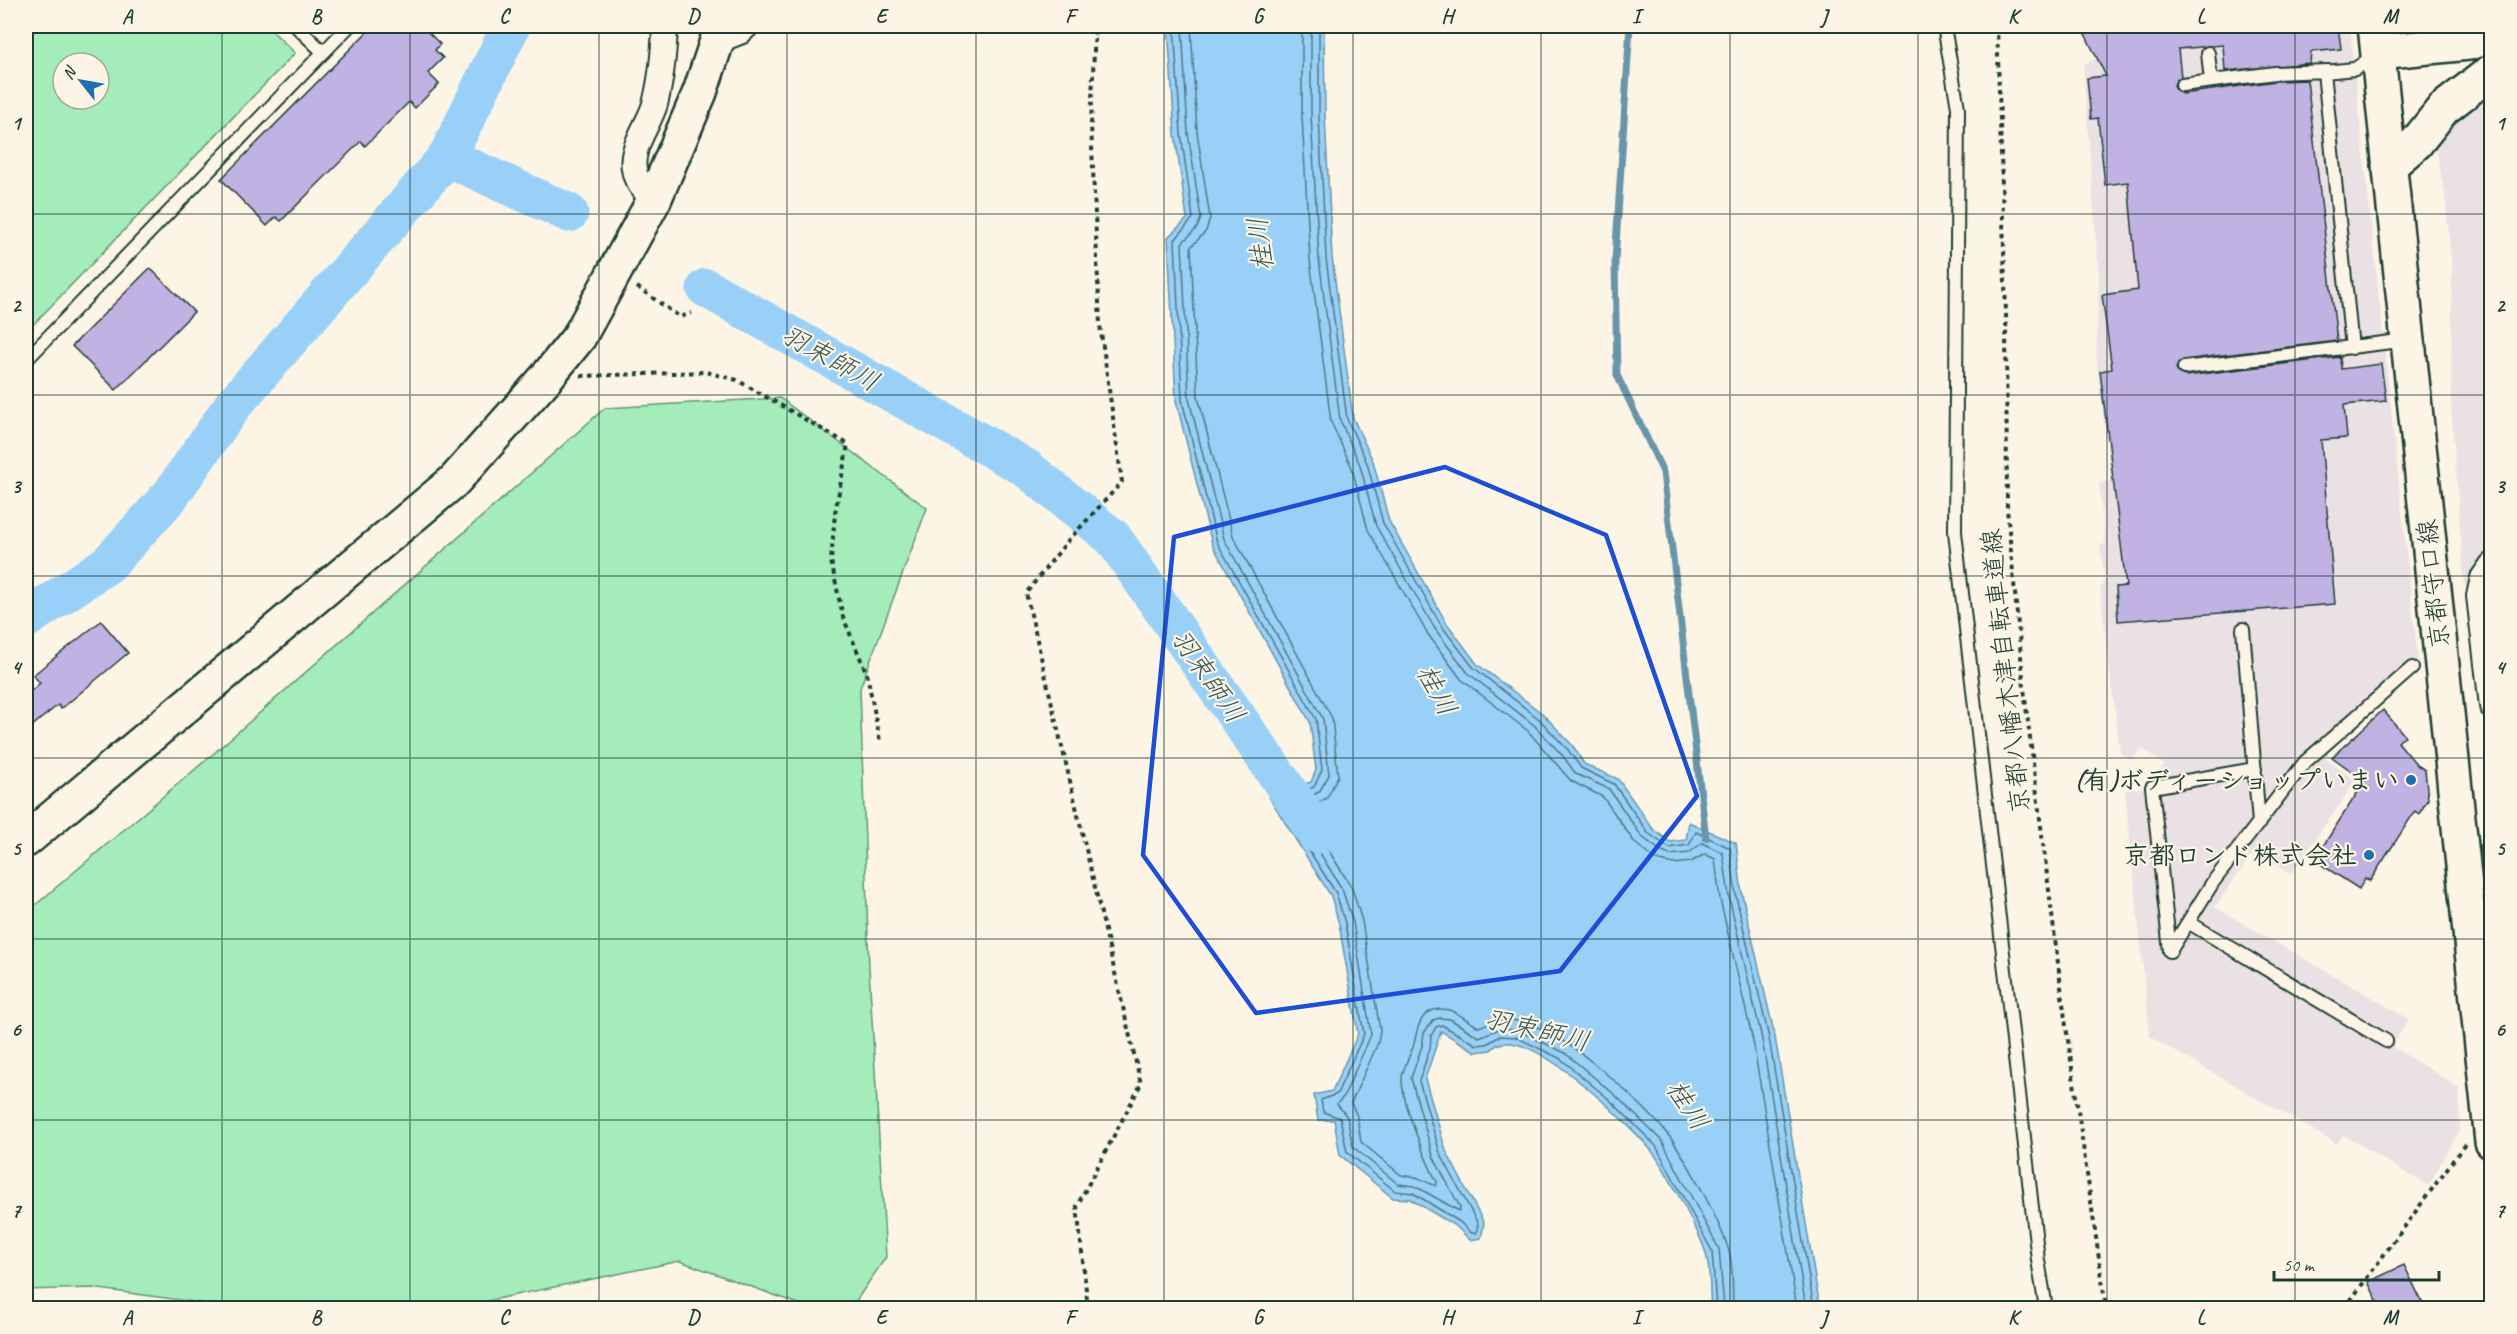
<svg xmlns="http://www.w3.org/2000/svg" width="2517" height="1334" font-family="Caveat,'Klee One',sans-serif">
<rect width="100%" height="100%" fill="#fcf5e5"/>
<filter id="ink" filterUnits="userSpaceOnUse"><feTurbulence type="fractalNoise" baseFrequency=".0167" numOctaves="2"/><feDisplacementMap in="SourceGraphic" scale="12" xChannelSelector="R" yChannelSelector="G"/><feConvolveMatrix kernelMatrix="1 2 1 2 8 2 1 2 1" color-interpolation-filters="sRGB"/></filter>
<g filter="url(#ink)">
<path fill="#eae1e4" d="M2157,26H2350L2419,671L2322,756L2356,781L2291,874L2254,851L2215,907L2409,1019L2392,1046L2459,1088L2460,1130L2428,1186L2343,1135L2337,1144L2150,1037L2125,790L2145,787L2164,765L2142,748L2132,760L2120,753L2100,589L2105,579L2100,545L2105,544L2099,482L2111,481L2096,355L2099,278L2083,65Z
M2491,82V652L2464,583L2451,406L2452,271L2445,195L2434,138Z"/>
<path fill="#a4ecba" stroke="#629477" stroke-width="1.5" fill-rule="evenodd" d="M26,26H267L295,53L26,332ZM63,63H99V99H63Z
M780,398L927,508L860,688L869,969L886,1257L851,1308H810L680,1261L453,1308H239L92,1288L26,1290V913L213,754L605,408Z"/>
<path fill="#99d0f8" stroke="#6895aa" stroke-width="1.5" d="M1168,26H1324L1325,116L1332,257L1353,418L1373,461L1389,521L1446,622L1477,664L1543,714L1573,746L1584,764L1618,779L1653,829L1670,842L1686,840L1689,822L1736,843L1742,894L1775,1037L1820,1308H1711C1709,1291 1711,1271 1706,1254C1702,1237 1662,1162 1650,1149C1630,1125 1519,1014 1491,1050L1476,1052L1441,1031L1425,1079L1446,1151L1484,1223L1481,1238L1470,1240L1457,1227L1410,1199L1393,1198L1340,1155L1334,1120H1318L1314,1095L1332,1091L1358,1034L1339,924L1331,896L1269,797L1311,782L1316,770L1310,722L1212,544L1176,401L1168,237L1187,219L1175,135Z"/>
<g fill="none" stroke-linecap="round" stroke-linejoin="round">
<path stroke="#507882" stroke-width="1.5" d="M1174,26L1181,134L1193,218L1175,240L1182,400L1217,542L1316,719L1322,770L1314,787L1281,799L1279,803L1336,893L1345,923L1364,1034L1337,1094L1321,1100L1323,1112L1340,1118L1347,1152L1395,1191L1413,1193L1460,1222L1471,1233H1476L1478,1224L1440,1153L1419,1081L1430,1048L1431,1036L1436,1027L1442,1025L1477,1045L1487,1044L1500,1036L1516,1037L1561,1059L1610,1100L1656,1146L1712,1251L1716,1308
M1182,26L1188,133L1201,218L1197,228L1182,243L1189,399L1224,539L1323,719L1329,775L1319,792L1291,806L1342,889L1353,922L1371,1035L1344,1096L1337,1104L1347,1117L1353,1147L1398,1184L1415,1186L1459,1211L1460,1207L1433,1156L1411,1078L1422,1046L1424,1033L1433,1020L1440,1018L1450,1019L1479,1037L1499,1029L1517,1030L1565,1053L1615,1095L1662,1141L1719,1249L1724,1308
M1191,26L1197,132L1210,218L1206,231L1191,247L1198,397L1233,536L1332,718L1338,776L1327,798L1304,811L1352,888L1362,921L1380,1030L1378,1043L1351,1103L1357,1116L1361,1142L1401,1175L1416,1177L1436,1186L1437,1182C1426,1161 1401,1102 1402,1078C1403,1066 1411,1055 1414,1044C1417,1028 1421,1008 1442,1009C1456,1009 1466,1021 1479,1027C1492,1021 1503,1019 1518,1021C1562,1028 1641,1101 1669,1136C1686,1157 1718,1219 1727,1245C1734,1263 1732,1289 1733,1308
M1302,26V116L1310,260L1331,422L1352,468L1368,530L1427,633L1461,679L1528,731L1571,781L1603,797L1635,843L1656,860L1674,864L1691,862L1705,854L1715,859L1720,899L1753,1041L1797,1308
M1311,26V116L1319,259L1340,420L1360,465L1376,526L1435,629L1468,673L1534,725L1562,755L1576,774L1609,789L1642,837L1662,852L1670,855L1689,853L1702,843L1723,853L1729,897L1762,1039L1806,1308
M1319,26V116L1326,258L1347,419L1367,463L1383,523L1441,625L1473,667L1539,719L1568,750L1581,768L1614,784L1648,833L1669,848L1689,845L1696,832L1730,848L1736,896L1769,1038L1814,1308"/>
<path stroke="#6895aa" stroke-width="7" d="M1630,26L1615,261L1617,375L1663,472L1706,838"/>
<path stroke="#99d0f8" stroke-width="39" d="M447,157L569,213
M706,288L1026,468L1113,538L1318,834
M26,619L108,564L170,496L233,405L447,157L511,26"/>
</g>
<path fill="#c0b2e3" stroke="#1f3d34" stroke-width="1.5" d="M373,26H422L440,44L435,50L443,58L428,73L439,84L415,108L409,102L365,146L361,141L281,221L276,217L267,226L221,179Z
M2081,26H2338L2341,49L2311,52L2310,63L2225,71L2223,45L2178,49L2181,77L2177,79L2174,85L2176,90L2183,94L2276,81L2307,80L2337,341L2183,360L2176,368L2178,373L2185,376L2340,357L2341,369L2381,364L2386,401L2344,405L2347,438L2321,440L2335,604L2118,621L2116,587L2126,586L2100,371L2112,369L2102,295L2138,290L2128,182L2105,185L2098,118L2091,119L2087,78L2106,76Z
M150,268L194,312L116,390L72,346Z
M101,621L128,653L61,709L58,705L26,731V695L40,683L33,675Z
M2383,710L2405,736L2398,742L2417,765L2425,770L2428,799L2419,814L2415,811L2370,881L2365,878L2359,889L2314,860L2365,781L2332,757Z
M2404,1265L2425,1308H2381L2368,1282Z"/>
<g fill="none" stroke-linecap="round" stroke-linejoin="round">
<defs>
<path id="lane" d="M296,26L323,52
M1944,26L1958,108L1955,532L2038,1260L2046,1308
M720,46L743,37L755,26
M2208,53L2211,81
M2182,85L2275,73L2328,71
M2352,348L2324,72L2355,69L2375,55
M26,360L349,26
M2184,368L2407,340
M2243,629L2259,823
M2188,922L2386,1041
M2170,951L2213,882L2305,762L2412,668
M2170,951L2152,787L2255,769"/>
<path id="street" d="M654,200C645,190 636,183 634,169C630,147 649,125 655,104C662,77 664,53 665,26
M2492,565L2483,578L2479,596L2492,706"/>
<path id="secondary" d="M26,840L454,481L546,378L579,337L654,200L700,92L722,26"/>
<path id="primary" d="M2375,26L2492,1142
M2378,52L2469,43L2492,36
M2389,166L2416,143L2443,109L2492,71"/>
</defs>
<use href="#lane" stroke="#1f3d34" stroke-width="16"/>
<use href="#street" stroke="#1f3d34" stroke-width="28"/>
<use href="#secondary" stroke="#1f3d34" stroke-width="38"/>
<use href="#primary" stroke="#1f3d34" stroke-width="38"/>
<path stroke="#1f3d34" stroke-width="4" stroke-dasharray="4.5 4.5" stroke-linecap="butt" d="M1997,26L2006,314L2007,509L2025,698L2065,1019L2106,1308
M637,287L680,317L692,313
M581,376L706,372L737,380L848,444L835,513L831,561L843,617L867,674L880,741
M1088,1308L1077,1206L1141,1084L1026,593L1066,543L1122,482L1100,325L1091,125L1095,26
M2345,1308L2465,1144"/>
<use href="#lane" stroke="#fcf5e5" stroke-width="12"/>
<use href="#street" stroke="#fcf5e5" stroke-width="24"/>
<use href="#secondary" stroke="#fcf5e5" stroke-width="33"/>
<use href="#primary" stroke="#fcf5e5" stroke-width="33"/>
</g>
</g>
<path fill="none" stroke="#1d4ed8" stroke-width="4.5" stroke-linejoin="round" d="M1445,467L1606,535L1697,796L1560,971L1256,1013L1143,855L1174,537Z"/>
<path fill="none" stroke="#1f3d34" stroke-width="1.5" stroke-opacity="0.55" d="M222,26V1308M410,26V1308M599,26V1308M787,26V1308M976,26V1308M1164,26V1308M1353,26V1308M1541,26V1308M1730,26V1308M1918,26V1308M2107,26V1308M2295,26V1308M26,214H2492M26,395H2492M26,576H2492M26,758H2492M26,939H2492M26,1120H2492"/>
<g fill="#1f6fb2" stroke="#fcf5e5" stroke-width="2">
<circle cx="2411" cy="780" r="6"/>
<circle cx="2369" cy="855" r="6"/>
</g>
<g text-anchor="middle" stroke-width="4.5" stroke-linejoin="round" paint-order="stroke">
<g font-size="26" fill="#1f3d34" stroke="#fcf5e5">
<text transform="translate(2433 584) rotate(-96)" y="9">京都守口線</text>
<text transform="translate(2005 671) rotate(-96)" y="9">京都八幡木津自転車道線</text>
</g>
<g font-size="26" font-weight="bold" fill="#1f3d34" stroke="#fcf5e5" text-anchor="end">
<text x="2399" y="789">(有)ボディーショップいまい</text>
<text x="2357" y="864">京都ロンド株式会社</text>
</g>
<g font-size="27" font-style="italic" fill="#375a5b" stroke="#fcf5e5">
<text transform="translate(1260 244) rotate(-97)" y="9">桂川</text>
<text transform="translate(830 358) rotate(29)" y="9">羽束師川</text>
<text transform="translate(1208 676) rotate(55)" y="9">羽束師川</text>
<text transform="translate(1437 690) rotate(62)" y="9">桂川</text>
<text transform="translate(1537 1030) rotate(13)" y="9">羽束師川</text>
<text transform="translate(1688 1105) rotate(57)" y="9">桂川</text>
</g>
</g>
<rect width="2517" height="1334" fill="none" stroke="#fcf5e5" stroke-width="66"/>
<g transform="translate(81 81) rotate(301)"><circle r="28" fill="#fcf5e5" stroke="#a4ab9e" stroke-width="1.5"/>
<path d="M0-4.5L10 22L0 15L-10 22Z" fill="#1f6fb2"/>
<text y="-9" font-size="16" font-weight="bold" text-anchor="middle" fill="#1f3d34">N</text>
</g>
<path d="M2274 1271v9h165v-9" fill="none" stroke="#1f3d34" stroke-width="3"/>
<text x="2283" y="1271" font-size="18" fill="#1f3d34" stroke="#fcf5e5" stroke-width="4.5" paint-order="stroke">50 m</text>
<rect x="33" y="33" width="2451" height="1268" fill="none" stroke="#1f3d34" stroke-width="2"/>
<g font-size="20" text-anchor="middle" font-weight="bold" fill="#1f3d34">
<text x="127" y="23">A</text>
<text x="316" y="23">B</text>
<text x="504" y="23">C</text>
<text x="693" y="23">D</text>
<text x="881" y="23">E</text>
<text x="1070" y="23">F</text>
<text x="1258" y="23">G</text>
<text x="1447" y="23">H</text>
<text x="1636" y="23">I</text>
<text x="1824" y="23">J</text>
<text x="2013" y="23">K</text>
<text x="2201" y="23">L</text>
<text x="2390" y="23">M</text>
<text x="16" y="130">1</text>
<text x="2500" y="130">1</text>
<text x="16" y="312">2</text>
<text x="2500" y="312">2</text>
<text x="16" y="493">3</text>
<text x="2500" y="493">3</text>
<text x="16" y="674">4</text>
<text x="2500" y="674">4</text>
<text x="16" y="855">5</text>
<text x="2500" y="855">5</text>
<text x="16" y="1036">6</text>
<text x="2500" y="1036">6</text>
<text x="16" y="1217">7</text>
<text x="2500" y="1217">7</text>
<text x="127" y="1324">A</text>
<text x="316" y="1324">B</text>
<text x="504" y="1324">C</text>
<text x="693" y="1324">D</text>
<text x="881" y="1324">E</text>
<text x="1070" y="1324">F</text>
<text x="1258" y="1324">G</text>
<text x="1447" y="1324">H</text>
<text x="1636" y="1324">I</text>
<text x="1824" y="1324">J</text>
<text x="2013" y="1324">K</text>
<text x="2201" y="1324">L</text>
<text x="2390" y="1324">M</text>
</g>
</svg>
